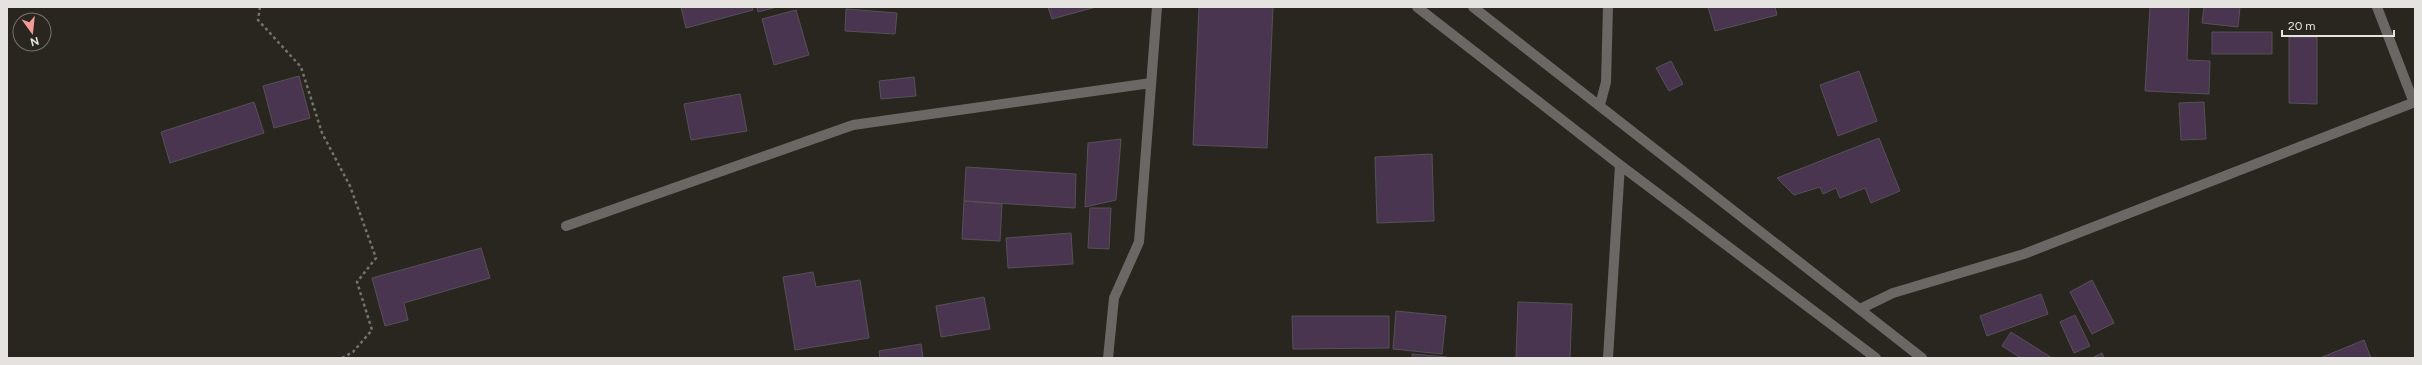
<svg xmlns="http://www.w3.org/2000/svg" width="2422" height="365" font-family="Figtree,sans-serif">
<rect width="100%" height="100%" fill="#292620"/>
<path fill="#493550" stroke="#565157" d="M681,7H752L753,10L686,28Z
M757,7H777L758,12Z
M1048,7H1096L1052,19Z
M1199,7H1273L1267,148L1193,145Z
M1708,7H1775L1777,15L1715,31Z
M2150,7H2189L2187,60L2210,61L2209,94L2145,91Z
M2204,7H2240L2238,27L2202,23Z
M846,9L897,13L895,34L845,31Z
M796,10L809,55L774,65L762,19Z
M2212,32H2272V54H2212Z
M2289,37H2317V104L2289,103Z
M1671,61L1683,84L1669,91L1656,68Z
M1859,71L1877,121L1838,136L1820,85Z
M299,76L310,118L274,128L263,86Z
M914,77L916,96L881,99L879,81Z
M740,94L747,131L691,140L684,104Z
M254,102L264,133L170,163L161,132Z
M2204,102L2206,139L2181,140L2179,103Z
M1879,138L1900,191L1871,203L1865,188L1840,198L1836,188L1823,194L1820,187L1794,195L1777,178Z
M1121,139L1116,200L1085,207L1088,143Z
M1432,154L1434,221L1377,223L1375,157Z
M966,167L1076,174L1075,208L964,201Z
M964,201L1002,204L1000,241L962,239Z
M1090,208H1111L1109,249L1088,248Z
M1071,233L1073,264L1008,268L1006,238Z
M481,248L490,278L404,303L408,320L385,326L372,278Z
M813,272L816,287L860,280L869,338L795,350L783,277Z
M2092,280L2114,323L2092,334L2070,292Z
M2041,294L2048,314L1987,336L1980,316Z
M984,297L990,329L941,337L936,306Z
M1518,302L1572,304L1570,358H1516Z
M1396,311L1446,316L1442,354L1393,349Z
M2075,315L2090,346L2074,353L2060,322Z
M1292,316H1389V348L1293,349Z
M2011,332L2052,358H2021L2002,346Z
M2364,340L2371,358H2320Z
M921,344L923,358H880L879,351Z
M2102,353L2104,358H2092Z
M1412,354L1447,357V358H1412Z"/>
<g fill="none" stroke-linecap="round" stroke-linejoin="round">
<path stroke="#74726d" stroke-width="2.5" stroke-dasharray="3 3" stroke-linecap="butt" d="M260,7L258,20L301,67L322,133L350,186L376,258L357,282L372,330L353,352L342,358"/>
<path stroke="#6a6765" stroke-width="10" d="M1417,7L1620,165L1876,358
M1473,7L1922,358
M2377,7L2414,103
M1600,105L1606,82L1608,7
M566,226L853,125L1151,83
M1860,309L1893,293L2024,254L2415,102
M1108,358L1114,298L1139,242L1157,7
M1608,358L1620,165"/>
</g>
<rect width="2422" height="365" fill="none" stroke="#e5e3e0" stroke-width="16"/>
<g transform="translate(32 32) rotate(165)"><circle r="19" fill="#292620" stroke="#74726d"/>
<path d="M0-3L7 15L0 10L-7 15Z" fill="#f59b97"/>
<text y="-6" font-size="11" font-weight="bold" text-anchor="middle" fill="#e5e3e0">N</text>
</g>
<path d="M2282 30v6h112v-6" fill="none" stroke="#e5e3e0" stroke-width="2"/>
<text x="2288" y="30" font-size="12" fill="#e5e3e0" stroke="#292620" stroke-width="3" paint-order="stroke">20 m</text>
</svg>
